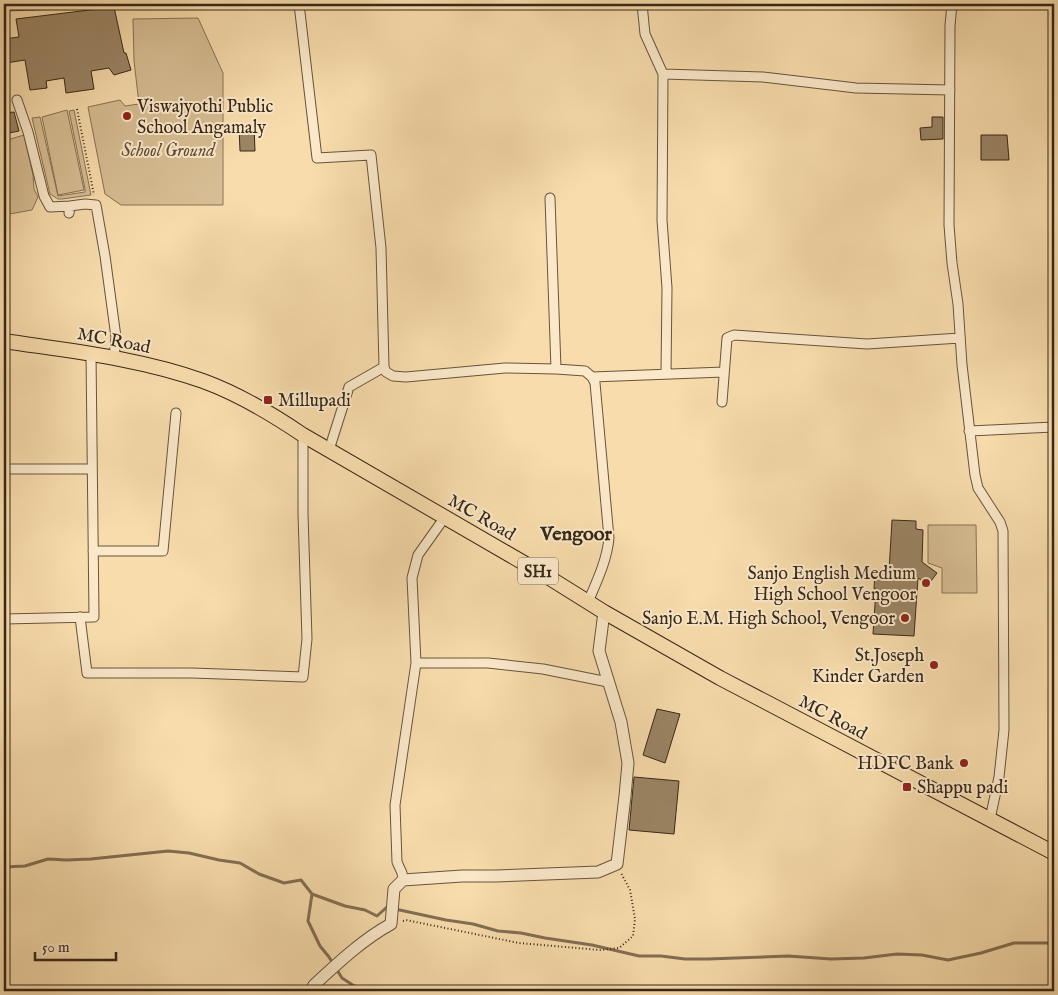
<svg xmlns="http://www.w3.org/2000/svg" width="1058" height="995" font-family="'IM FELL English',serif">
<rect width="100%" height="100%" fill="#f8dcac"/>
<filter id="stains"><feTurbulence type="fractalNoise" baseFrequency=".004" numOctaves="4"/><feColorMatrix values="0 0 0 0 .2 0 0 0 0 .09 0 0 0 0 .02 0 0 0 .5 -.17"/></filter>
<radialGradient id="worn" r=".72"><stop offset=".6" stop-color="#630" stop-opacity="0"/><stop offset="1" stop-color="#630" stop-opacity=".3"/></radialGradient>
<path fill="#d7bd93" stroke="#877256" d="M198,18L223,73V205H121L105,194L88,107L120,100L125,106L139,104L134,61L133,19Z
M67,110L84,190L58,195L42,117Z
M74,110L91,195L62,199H58L50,194L32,118L40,117L58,196L85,192V189L69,111Z
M24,135L33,175L34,189L38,197L32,210L4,215V141Z
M928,525H976L977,593H942V568L928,563Z"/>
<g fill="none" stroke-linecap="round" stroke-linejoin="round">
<path stroke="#836e53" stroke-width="3" d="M4,867L25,866L48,859L66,860L91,859L168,851L189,853L219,860L240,863L259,874L284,883L301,880L312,894L308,921L320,946L329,957L342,978L362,991
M312,894L345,906L365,910L377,916L387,907H389
M395,909L446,920L473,924L498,931L521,933L545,938L592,945L639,956H661L685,959H708L788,956L831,959L864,958L897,954L922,955L948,960L981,953L1014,943H1054"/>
</g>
<path fill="#9b8565" stroke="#372718" d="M114,7L124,53H126L131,70L114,75L109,68L91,71L94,89L66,93L64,78L46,81L47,88L30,90L25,60L6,63L4,50V39L19,37L16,19Z
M14,112L19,131L4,134V113Z
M932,117H943V139L921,140L920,128L932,127Z
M239,126H254L255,151H240Z
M981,135H1007L1009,160H981Z
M892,520L916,521V529L923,530L922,562L937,573L928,585L918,578L914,636L873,634L876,589H874L875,570L889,571Z
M657,709L680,714L665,763L643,755Z
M634,777L679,781L674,834L629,830Z"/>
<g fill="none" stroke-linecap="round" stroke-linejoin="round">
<defs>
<path id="minor" d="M299,4L317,158L371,155L381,248L384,367L386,372L393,376L406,377L505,368L556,369L585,371L592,377L595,383L609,538C607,560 597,581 588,602
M642,4L645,34L663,74L662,220L667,288L666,374
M952,4L950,26L949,225L952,263L958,304L962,365L975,475L978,488L1000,522L1003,531L1004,730L999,777L990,819
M4,6L67,4
M663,74L763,77L856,88L950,90
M17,100L28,132L44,196L50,207L70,206
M550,198L556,369
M69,213L70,206L85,204L96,205L105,256L116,337L114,358
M592,377L724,372
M722,402L727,338L734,335L867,344L960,338
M969,431L1054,427
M329,450L349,387L384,367
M4,469H92
M93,551H163L176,413
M80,617L87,673H192L303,677L307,639L303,514V435
M4,619L94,617L91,354
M416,663H488L543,669L608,682
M403,880L402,873L397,862L395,805L416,663L412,578L418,555L445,517"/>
<path id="tertiary" d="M311,991L314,985C338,963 362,940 391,924L394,889L403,880L462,876H495L598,872L617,864L625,796L628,763L621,722L599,651L604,612"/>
<path id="primary" d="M4,341C70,351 139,358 203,381C239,394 272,414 303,435L548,577L604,612L720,678L1054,853"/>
</defs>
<use href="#minor" stroke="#67543d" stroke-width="11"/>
<use href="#tertiary" stroke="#67543d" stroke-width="13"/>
<use href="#primary" stroke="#372718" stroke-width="16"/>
<path stroke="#372718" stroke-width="2" stroke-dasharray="1 2.5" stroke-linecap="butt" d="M77,109L94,195
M403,921L406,920L519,943L600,950L619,948L633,936L635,919L630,890L621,873"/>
<use href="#minor" stroke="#fae8c9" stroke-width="9"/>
<use href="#tertiary" stroke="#fae8c9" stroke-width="11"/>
<use href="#primary" stroke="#f8dcac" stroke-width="14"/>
</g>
<g fill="#8f2418" stroke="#fae8c9" stroke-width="2">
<circle cx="127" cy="116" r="5"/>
<rect x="263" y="395" width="10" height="10" rx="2.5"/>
<circle cx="926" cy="583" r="5"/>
<circle cx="905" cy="618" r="5"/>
<circle cx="934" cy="665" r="5"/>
<circle cx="964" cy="763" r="5"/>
<rect x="902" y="782" width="10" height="10" rx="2.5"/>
</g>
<g text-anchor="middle" stroke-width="4" stroke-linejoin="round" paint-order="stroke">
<rect fill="#fae8c9" stroke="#72614d" stroke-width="1" x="518" y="557.5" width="40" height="27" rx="4"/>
<g font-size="16" font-weight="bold" fill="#372718">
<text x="538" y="577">SH1</text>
</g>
<g font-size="18" fill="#372718" stroke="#fae8c9" text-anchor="end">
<text x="137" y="112" text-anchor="start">Viswajyothi Public<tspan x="137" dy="21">School Angamaly</tspan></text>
<text x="278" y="406" text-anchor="start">Millupadi</text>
<text x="916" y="579">Sanjo English Medium<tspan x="916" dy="21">High School Vengoor</tspan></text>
<text x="895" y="624">Sanjo E.M. High School, Vengoor</text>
<text x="924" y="661">St.Joseph<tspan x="924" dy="21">Kinder Garden</tspan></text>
<text x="954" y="769">HDFC Bank</text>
<text x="917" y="793" text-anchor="start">Shappu padi</text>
</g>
<g font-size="18" font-style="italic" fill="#5f4c37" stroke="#fae8c9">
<text x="168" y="156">School Ground</text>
</g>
<g font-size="18" fill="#372718" stroke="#fae8c9">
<text transform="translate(114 340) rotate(11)" y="6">MC Road</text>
<text transform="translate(482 517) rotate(30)" y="6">MC Road</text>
<text transform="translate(833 717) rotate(28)" y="6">MC Road</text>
</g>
<g font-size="20" font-weight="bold" fill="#372718" stroke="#fae8c9">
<text x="576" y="540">Vengoor</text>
</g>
</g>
<rect width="1058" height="995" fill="none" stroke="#f8dcac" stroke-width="20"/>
<rect x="5" y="5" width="1048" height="985" fill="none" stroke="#372718" stroke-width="2.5"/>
<rect x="10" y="10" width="1038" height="975" fill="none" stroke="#372718"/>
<path d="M35 952v8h81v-8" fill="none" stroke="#372718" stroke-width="2.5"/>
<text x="42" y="952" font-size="15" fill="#372718" stroke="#fae8c9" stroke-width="4" paint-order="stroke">50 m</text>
<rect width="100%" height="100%" filter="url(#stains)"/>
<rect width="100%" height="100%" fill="url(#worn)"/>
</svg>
